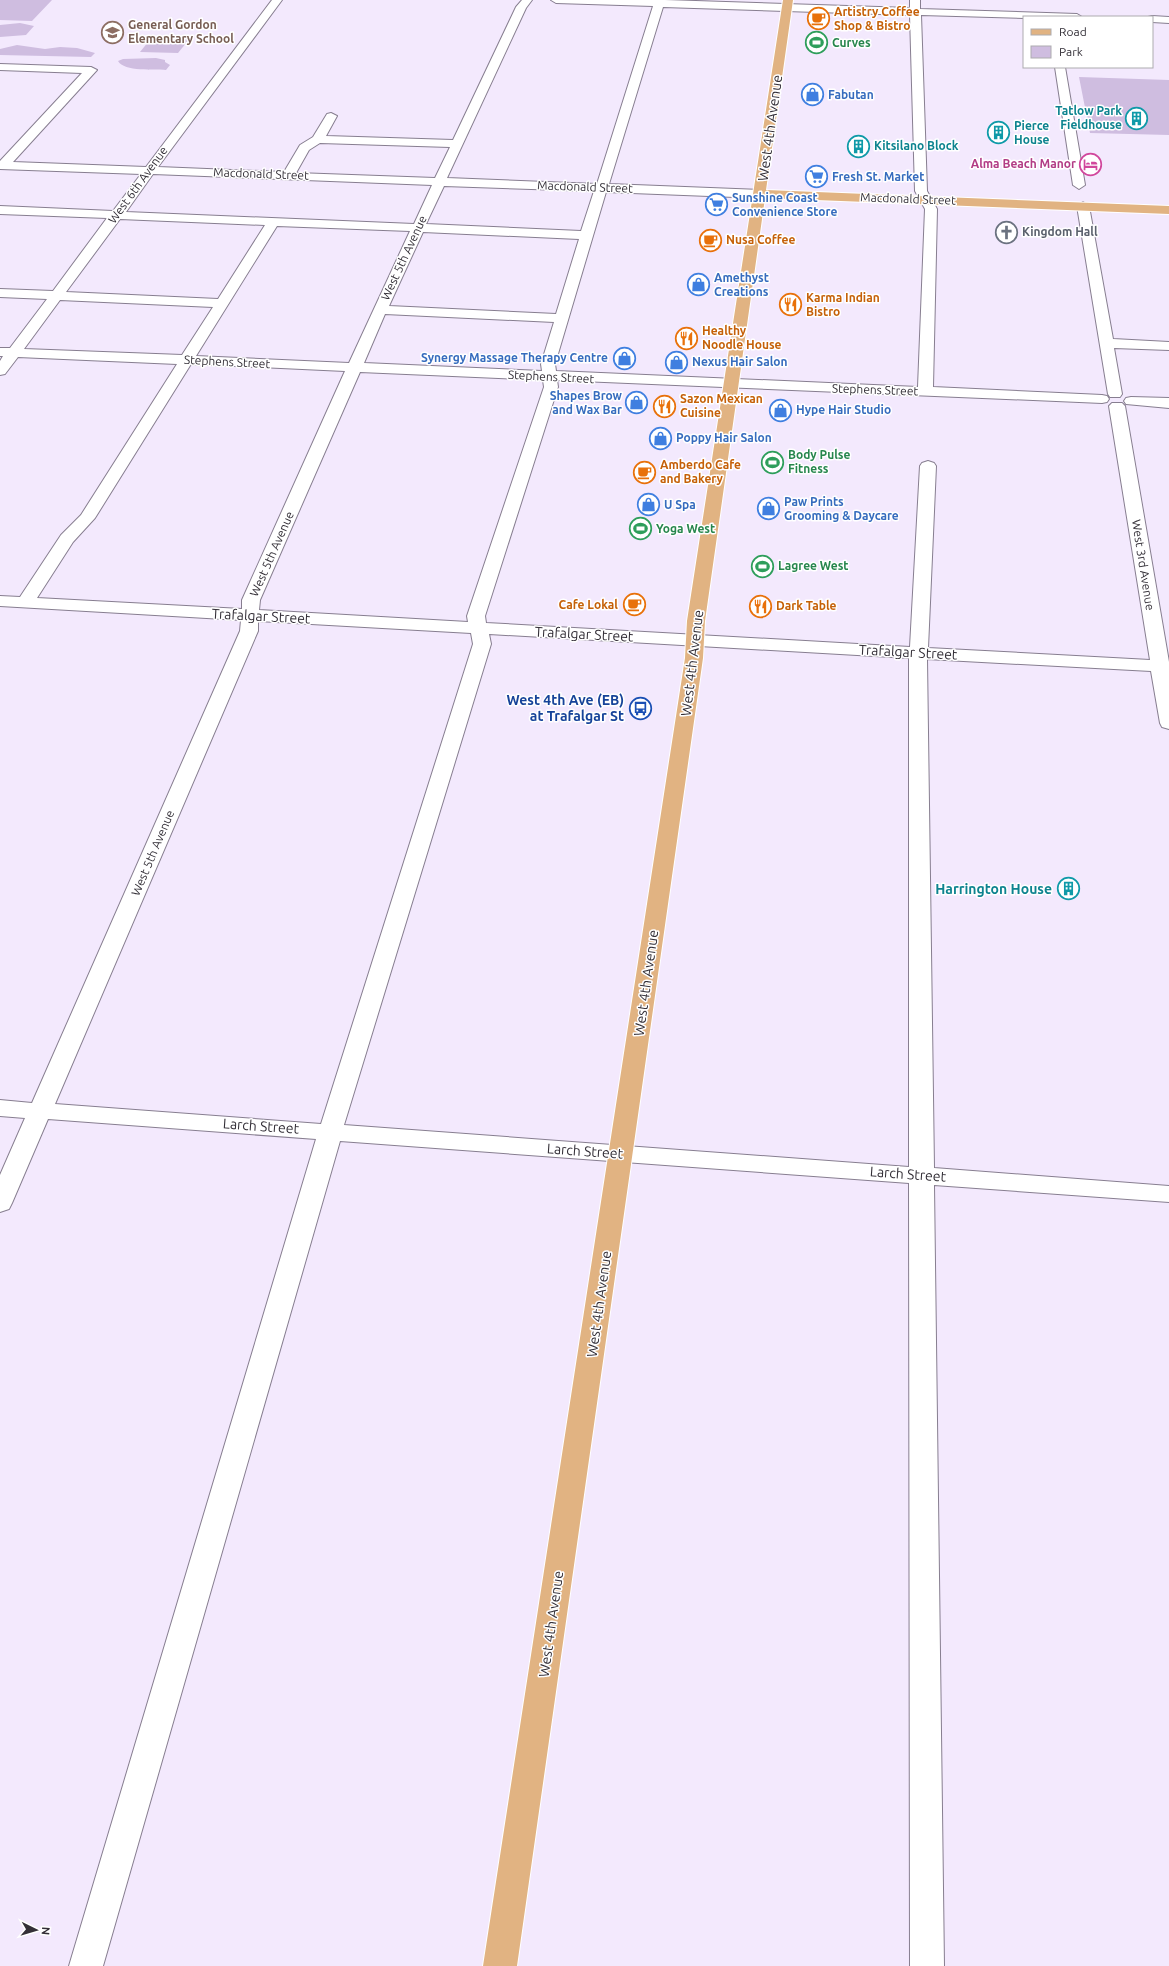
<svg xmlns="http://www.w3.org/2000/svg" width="1169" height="1966" font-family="Ubuntu,sans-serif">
<rect width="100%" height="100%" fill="#f3e9fd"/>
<path fill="#cfbde0" d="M0,0H52L32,21L0,20Z
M20,23L34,26L26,35L0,37V25Z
M153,36L191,37L178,53L140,52Z
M17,45L45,49L60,47L77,48L95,53L91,57L0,55V49Z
M156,58L165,60V62L170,65L166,70C155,69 124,72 118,61L123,59Z
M1079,77L1169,80V135L1090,133Z"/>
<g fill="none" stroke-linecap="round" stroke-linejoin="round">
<defs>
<path id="minor" d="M272,0H282L158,167L284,172L300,145L313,137L327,114L331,113L337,116L326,136L453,140L516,7L522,0H532L526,8L447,178L597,184L653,6L556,3L551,0H665L910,8V0H920V9L1077,14L1082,17H1024V18L921,15L927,191L937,209L933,387L1102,395L1107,396L1109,399L1107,402L1102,403L557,380L558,387L485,616L486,623L910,647L920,466L922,463L928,461L934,463L936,466L928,648L1150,660L1109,406L1112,403H1122L1125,406L1169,662V729L1162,727L1160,723L1151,671L927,659L934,1168L1169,1186V1202L934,1185L944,1966H910L909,1183L340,1141L103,1966H69L316,1139L48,1119L12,1203L9,1209L0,1212V1175L25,1118L0,1116V1100L32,1103L240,631L241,620L0,606V596L20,597L61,535L81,515L177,364L18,357L5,374L0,375V361L3,356H0V348H10L47,299L0,297V289L53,291L107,218L0,214V206L113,211L141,174L0,169V161L82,73L0,70V64L91,67L97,70L13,162L146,167ZM663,7L910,15L915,191L925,209L918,387L556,371L555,364L606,192L761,198L767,194L761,190L609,184ZM320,143L450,147L435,178L296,173L309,150ZM153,174L432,185L414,224L126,212ZM444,186L594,191L581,231L426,224ZM120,219L265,225L218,299L66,292ZM277,226L410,231L349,363L196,356ZM423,232L579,239L556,314L389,306ZM60,300L213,307L182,355L24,349ZM385,314L554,322L541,364L542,371L364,363ZM191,364L345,371L242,600V609L37,598L73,542L95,518ZM360,372L543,380L544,387L467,616L468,622L259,610L260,600ZM258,621L471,633L473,644L321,1124L55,1104L258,631ZM489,634L909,658V1167L344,1125L491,644Z
M1152,16L1169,17V23L1152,22V17H1148Z
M1055,67H1065L1085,185L1079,189L1073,185Z
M1083,202L1089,206L1113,339L1169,342V350L1114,348L1122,394L1120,397H1110L1108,394L1077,206Z
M1131,397L1169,398V408L1126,404L1124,401L1126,398Z"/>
<path id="major" d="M783,0H793L766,190L1169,206V214L765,198L705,621L703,658L517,1966H483L685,658L687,621Z"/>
</defs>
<use href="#minor" stroke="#877e90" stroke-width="2"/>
<use href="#major" stroke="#fff" stroke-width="2"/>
<use href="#minor" fill="#fff" fill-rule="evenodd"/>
<use href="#major" fill="#e1b382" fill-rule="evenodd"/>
</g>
<defs>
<symbol id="cafe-ring" viewBox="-11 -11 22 22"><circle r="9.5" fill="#fff" stroke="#e8710a" stroke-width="1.5"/><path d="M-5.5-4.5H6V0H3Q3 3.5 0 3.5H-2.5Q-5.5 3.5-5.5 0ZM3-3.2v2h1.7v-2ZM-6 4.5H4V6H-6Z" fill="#e8710a"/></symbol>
<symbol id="school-ring" viewBox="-11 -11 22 22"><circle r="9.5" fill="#fff" stroke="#8d6e63" stroke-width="1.5"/><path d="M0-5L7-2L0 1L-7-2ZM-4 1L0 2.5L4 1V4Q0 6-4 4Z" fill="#8d6e63"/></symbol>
<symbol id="stadium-ring" viewBox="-11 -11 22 22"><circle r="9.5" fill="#fff" stroke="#2e9e5b" stroke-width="1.5"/><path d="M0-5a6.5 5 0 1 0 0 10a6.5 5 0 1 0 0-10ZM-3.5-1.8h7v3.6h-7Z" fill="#2e9e5b"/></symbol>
<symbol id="shop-ring" viewBox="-11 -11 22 22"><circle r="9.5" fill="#fff" stroke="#3f7fe0" stroke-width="1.5"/><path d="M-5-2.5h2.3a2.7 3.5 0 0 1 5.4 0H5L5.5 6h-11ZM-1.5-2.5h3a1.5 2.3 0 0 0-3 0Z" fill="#3f7fe0"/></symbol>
<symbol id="building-ring" viewBox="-11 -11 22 22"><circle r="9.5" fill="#fff" stroke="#0f9aa8" stroke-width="1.5"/><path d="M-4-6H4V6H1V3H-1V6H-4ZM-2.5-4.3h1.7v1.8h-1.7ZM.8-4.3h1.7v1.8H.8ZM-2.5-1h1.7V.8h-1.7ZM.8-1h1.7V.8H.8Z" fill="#0f9aa8"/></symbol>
<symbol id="hotel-ring" viewBox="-11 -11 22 22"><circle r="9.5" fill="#fff" stroke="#d1479c" stroke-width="1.5"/><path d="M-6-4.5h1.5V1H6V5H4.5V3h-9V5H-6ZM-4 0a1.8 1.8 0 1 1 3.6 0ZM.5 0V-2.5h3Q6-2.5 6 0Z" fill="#d1479c"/></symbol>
<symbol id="supermarket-ring" viewBox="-11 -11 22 22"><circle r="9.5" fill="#fff" stroke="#3f7fe0" stroke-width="1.5"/><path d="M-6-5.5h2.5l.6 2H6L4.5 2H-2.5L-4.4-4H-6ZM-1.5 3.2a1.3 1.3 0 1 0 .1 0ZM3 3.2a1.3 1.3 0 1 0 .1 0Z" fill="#3f7fe0"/></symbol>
<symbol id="church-ring" viewBox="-11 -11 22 22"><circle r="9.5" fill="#fff" stroke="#6b7280" stroke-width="1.5"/><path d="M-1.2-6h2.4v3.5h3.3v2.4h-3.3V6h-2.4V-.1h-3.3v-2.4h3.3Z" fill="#6b7280"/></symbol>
<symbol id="restaurant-ring" viewBox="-11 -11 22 22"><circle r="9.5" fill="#fff" stroke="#e8710a" stroke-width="1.5"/><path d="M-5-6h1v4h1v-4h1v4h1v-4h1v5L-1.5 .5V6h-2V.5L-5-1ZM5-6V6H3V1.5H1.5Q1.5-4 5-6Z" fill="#e8710a"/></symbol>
<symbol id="bus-ring" viewBox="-11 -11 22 22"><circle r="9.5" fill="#fff" stroke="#1a4fb4" stroke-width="1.5"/><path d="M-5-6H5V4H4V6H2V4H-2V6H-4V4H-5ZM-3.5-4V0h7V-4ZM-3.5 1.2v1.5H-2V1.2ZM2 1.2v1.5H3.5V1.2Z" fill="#1a4fb4"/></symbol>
</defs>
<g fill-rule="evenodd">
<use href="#cafe-ring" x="806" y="6" width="25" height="25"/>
<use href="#school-ring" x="100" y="20" width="25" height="25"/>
<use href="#stadium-ring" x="804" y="30" width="25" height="25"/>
<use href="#shop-ring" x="800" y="82" width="25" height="25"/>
<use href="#building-ring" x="1124" y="106" width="25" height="25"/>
<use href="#building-ring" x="986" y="120" width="25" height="25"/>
<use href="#building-ring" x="846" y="134" width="25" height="25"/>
<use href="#hotel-ring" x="1078" y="152" width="25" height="25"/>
<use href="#supermarket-ring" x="804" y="164" width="25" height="25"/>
<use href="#supermarket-ring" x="704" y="192" width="25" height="25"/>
<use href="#church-ring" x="994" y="220" width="25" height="25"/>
<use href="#cafe-ring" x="698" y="228" width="25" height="25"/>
<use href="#shop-ring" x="686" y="272" width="25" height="25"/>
<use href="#restaurant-ring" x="778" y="292" width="25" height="25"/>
<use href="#restaurant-ring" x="674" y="326" width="25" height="25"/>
<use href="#shop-ring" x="612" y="346" width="25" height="25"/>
<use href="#shop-ring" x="664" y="350" width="25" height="25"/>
<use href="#shop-ring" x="624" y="390" width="25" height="25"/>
<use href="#restaurant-ring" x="652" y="394" width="25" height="25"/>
<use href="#shop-ring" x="768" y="398" width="25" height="25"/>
<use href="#shop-ring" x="648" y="426" width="25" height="25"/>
<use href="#stadium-ring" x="760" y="450" width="25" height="25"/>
<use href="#cafe-ring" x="632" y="460" width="25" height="25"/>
<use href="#shop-ring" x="636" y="492" width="25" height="25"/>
<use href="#shop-ring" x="756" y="496" width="25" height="25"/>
<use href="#stadium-ring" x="628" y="516" width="25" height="25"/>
<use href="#stadium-ring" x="750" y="554" width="25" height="25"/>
<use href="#cafe-ring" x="622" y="592" width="25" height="25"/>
<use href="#restaurant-ring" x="748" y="594" width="25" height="25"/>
<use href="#bus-ring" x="628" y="696" width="25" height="25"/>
<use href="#building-ring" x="1056" y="876" width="25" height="25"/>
</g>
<g text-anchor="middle" stroke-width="3" stroke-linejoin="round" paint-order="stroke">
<g font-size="12" font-weight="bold" fill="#c56008" stroke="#fff" text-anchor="start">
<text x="834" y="16">Artistry Coffee<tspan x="834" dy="14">Shop &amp; Bistro</tspan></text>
<text x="726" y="244">Nusa Coffee</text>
<text x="806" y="302">Karma Indian<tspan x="806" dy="14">Bistro</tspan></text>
<text x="702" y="335">Healthy<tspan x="702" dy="14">Noodle House</tspan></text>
<text x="680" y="403">Sazon Mexican<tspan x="680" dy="14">Cuisine</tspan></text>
<text x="660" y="469">Amberdo Cafe<tspan x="660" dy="14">and Bakery</tspan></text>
<text x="618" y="609" text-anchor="end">Cafe Lokal</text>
<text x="776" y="610">Dark Table</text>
</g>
<g font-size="12" font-weight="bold" fill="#785e54" stroke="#fff" text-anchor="start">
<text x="128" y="29">General Gordon<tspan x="128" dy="14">Elementary School</tspan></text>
</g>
<g font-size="12" font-weight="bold" fill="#27864d" stroke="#fff" text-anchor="start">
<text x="832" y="47">Curves</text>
<text x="788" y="459">Body Pulse<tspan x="788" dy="14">Fitness</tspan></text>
<text x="656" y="533">Yoga West</text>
<text x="778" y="570">Lagree West</text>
</g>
<g font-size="12" font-weight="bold" fill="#366cbe" stroke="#fff" text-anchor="start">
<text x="828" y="99">Fabutan</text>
<text x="832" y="181">Fresh St. Market</text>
<text x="732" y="202">Sunshine Coast<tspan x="732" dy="14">Convenience Store</tspan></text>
<text x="714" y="282">Amethyst<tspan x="714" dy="14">Creations</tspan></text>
<text x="608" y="362" text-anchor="end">Synergy Massage Therapy Centre</text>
<text x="692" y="366">Nexus Hair Salon</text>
<text x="622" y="400" text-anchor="end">Shapes Brow<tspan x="622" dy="14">and Wax Bar</tspan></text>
<text x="796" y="414">Hype Hair Studio</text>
<text x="676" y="442">Poppy Hair Salon</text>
<text x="784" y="506">Paw Prints<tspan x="784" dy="14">Grooming &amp; Daycare</tspan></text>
<text x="664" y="509">U Spa</text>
</g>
<g font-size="12" font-weight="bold" fill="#0d838f" stroke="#fff" text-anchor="start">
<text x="1122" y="115" text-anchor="end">Tatlow Park<tspan x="1122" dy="14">Fieldhouse</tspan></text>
<text x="1014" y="130">Pierce<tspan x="1014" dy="14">House</tspan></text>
<text x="874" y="150">Kitsilano Block</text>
</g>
<g font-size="12" font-weight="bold" fill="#b23c85" stroke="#fff" text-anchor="end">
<text x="1076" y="168">Alma Beach Manor</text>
</g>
<g font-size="12" fill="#332f37" stroke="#fff">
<text transform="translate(261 174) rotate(2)" y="4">Macdonald Street</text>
<text transform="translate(138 185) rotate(-54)" y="4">West 6th Avenue</text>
<text transform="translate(585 187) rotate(2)" y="4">Macdonald Street</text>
<text transform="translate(908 199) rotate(2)" y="4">Macdonald Street</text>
<text transform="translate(404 258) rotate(-65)" y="4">West 5th Avenue</text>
<text transform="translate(227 362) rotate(3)" y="4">Stephens Street</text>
<text transform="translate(551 377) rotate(3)" y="4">Stephens Street</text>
<text transform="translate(875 390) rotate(2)" y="4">Stephens Street</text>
<text transform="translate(272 554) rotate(-66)" y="4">West 5th Avenue</text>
<text transform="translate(1143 565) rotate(81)" y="4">West 3rd Avenue</text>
<text transform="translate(153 853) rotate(-67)" y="4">West 5th Avenue</text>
</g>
<g font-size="12" font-weight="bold" fill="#5b616d" stroke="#fff" text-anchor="start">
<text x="1022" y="236">Kingdom Hall</text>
</g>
<g font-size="14" fill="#332f37" stroke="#fff">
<text transform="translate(770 128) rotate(-82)" y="5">West 4th Avenue</text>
<text transform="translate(261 616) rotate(3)" y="5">Trafalgar Street</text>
<text transform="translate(584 634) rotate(3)" y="5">Trafalgar Street</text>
<text transform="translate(908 652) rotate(3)" y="5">Trafalgar Street</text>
<text transform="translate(692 663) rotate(-83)" y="5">West 4th Avenue</text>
<text transform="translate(646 983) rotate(-82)" y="5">West 4th Avenue</text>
<text transform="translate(261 1126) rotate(4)" y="5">Larch Street</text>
<text transform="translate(585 1151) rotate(4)" y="5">Larch Street</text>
<text transform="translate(908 1174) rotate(4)" y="5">Larch Street</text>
<text transform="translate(599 1304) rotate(-82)" y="5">West 4th Avenue</text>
<text transform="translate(551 1624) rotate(-82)" y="5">West 4th Avenue</text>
</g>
<g font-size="14" font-weight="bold" fill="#164399" stroke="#fff" text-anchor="end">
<text x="624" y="705">West 4th Ave (EB)<tspan x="624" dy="16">at Trafalgar St</tspan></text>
</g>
<g font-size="14" font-weight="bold" fill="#0d838f" stroke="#fff" text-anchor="end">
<text x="1052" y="894">Harrington House</text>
</g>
</g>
<rect x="1023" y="16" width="130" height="52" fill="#ffffff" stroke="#adacaf"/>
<rect x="1031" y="29" width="20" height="6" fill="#e1b382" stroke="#adacaf"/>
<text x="1059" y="36" font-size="12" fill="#332f37">Road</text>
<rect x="1031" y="46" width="20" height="12" fill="#cfbde0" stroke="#adacaf"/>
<text x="1059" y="56" font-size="12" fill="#332f37">Park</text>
<g transform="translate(36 1930) rotate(95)" stroke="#ffffff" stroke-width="3" paint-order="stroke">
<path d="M0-3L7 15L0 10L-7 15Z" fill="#332f37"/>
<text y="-6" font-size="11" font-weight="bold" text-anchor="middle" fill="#332f37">N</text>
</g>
</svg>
